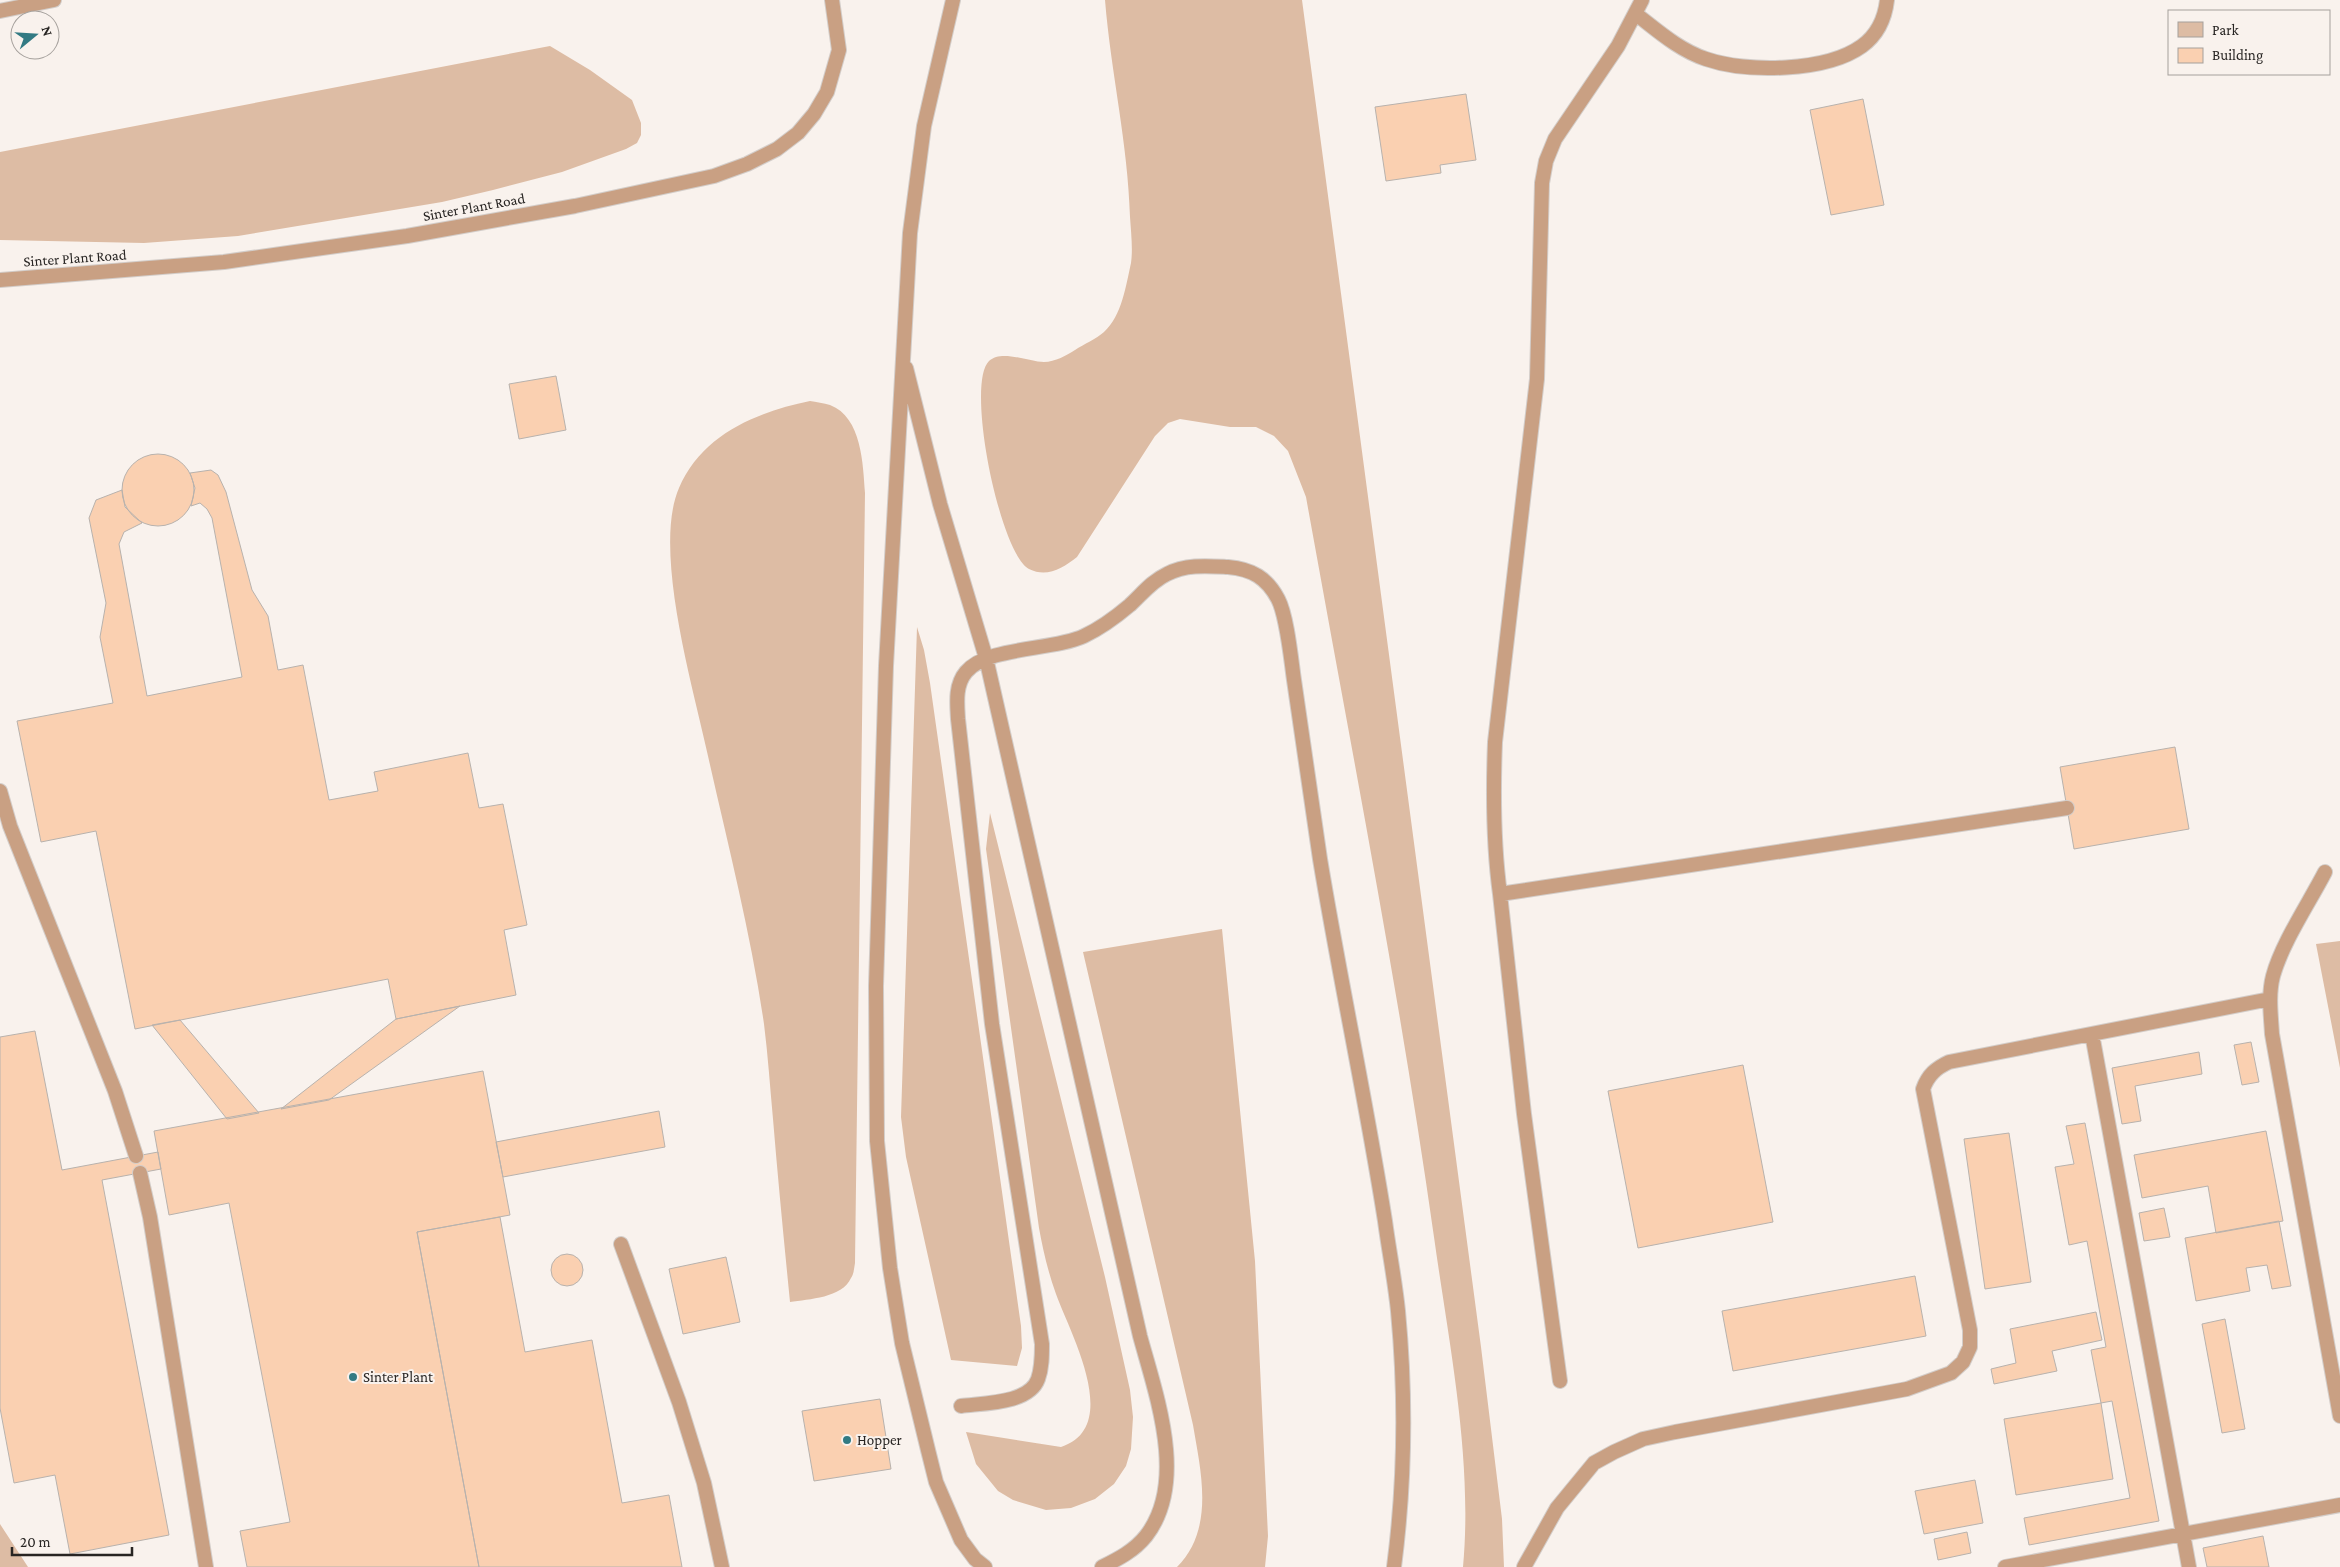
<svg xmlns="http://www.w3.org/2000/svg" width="2340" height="1567" font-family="'Crimson Pro',serif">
<rect width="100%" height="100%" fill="#f9f2ed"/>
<path fill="#ddbca4" d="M1105,0H1302L1481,1347L1502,1519L1504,1567H1463C1473,1458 1449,1345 1434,1237C1399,989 1350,743 1306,497L1288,451L1274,436L1256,427H1230L1180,419L1168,423L1155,436L1077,557C1063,568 1047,578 1029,569C1000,554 965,384 989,361C1002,349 1028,362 1044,362C1055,362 1067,355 1075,350C1084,344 1096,339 1104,332C1122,316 1126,285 1131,263C1133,249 1131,232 1130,217C1128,144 1111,73 1105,0Z
M550,46L590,70L632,100L641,123V135L637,143L626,149L562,172L493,190L442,202L238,236L144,243L0,240V152Z
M810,401C816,402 824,403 830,405C862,417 863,465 865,493L855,1263C854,1268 854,1274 851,1278C842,1298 809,1299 790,1302C784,1241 778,1180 773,1119C770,1087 768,1056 764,1024C751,934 728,845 708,756C694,690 652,550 679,488C702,434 757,412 810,401Z
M917,627L924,650L930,683L1021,1326L1022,1348L1017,1366L951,1360L906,1157L901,1117Z
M990,813L1105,1277L1130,1390L1133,1417L1131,1449L1126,1466L1114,1484L1095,1499L1071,1508L1046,1510L1013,1500L998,1491L976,1464L966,1432L1061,1447C1123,1427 1070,1333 1056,1294C1048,1272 1043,1250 1039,1228L986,849Z
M1222,929L1255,1261L1268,1536L1265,1567H1177C1215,1529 1201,1472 1193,1425L1083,952Z
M2340,941V1068L2316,944Z
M0,1524L28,1567H0Z"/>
<path fill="#fad0b1" stroke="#b8b2ad" d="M1466,94L1476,160L1440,165L1441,173L1386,181L1375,107Z
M1863,99L1884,205L1831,215L1810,110Z
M556,376L566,430L519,439L509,384Z
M122 490a36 36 0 1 1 72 0a36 36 0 1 1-72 0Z
M211,470L218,475L226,492L252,590L268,616L278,670L303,665L329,800L378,791L374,772L468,753L479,808L503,804L527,925L504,930L516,995L396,1019L388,979L135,1029L96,831L41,842L17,721L113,703L100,637L106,603L89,518L96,500L122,490L125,507L142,523L124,532L119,544L147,696L242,677L212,518L207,509L200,503L191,506L195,488L190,473Z
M2175,747L2189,829L2074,849L2060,767Z
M460,1006L329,1100L281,1109L396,1019Z
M180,1020L259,1113L227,1119L152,1025Z
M35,1031L62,1170L158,1152L161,1169L102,1180L169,1535L70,1554L55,1475L14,1483L0,1408V1037Z
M2251,1042L2259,1082L2242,1085L2234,1045Z
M2199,1052L2202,1074L2135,1086L2141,1121L2122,1124L2112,1068Z
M1743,1065L1773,1222L1638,1248L1608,1091Z
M483,1071L510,1215L417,1232L479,1567H247L240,1531L290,1522L229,1203L169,1215L154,1131Z
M659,1111L665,1147L503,1177L496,1142Z
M2085,1123L2159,1521L2029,1545L2024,1518L2130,1498L2112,1401L2101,1403L2091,1350L2106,1347L2087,1241L2069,1245L2055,1167L2074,1164L2066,1126Z
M2266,1131L2283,1221L2216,1233L2208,1186L2142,1198L2134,1155Z
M2009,1133L2031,1282L1985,1289L1964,1139Z
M2164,1208L2170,1237L2144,1241L2139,1213Z
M500,1217L525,1352L592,1340L622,1503L669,1495L682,1567H479L417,1232Z
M2279,1221L2291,1286L2272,1289L2267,1265L2246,1268L2250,1291L2196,1301L2185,1238Z
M551 1270a16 16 0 1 1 32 0a16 16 0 1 1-32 0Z
M726,1257L740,1322L683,1334L669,1269Z
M1915,1276L1926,1336L1733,1371L1722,1311Z
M2096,1312L2102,1340L2052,1351L2057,1371L1994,1384L1991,1369L2016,1363L2010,1329Z
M2225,1319L2245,1429L2222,1433L2202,1324Z
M880,1399L891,1469L814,1481L802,1411Z
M2101,1403L2113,1479L2016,1495L2004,1419Z
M1975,1480L1983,1523L1924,1534L1915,1491Z
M1967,1532L1971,1553L1938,1560L1934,1539Z
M2263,1536L2269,1567H2207L2203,1548Z"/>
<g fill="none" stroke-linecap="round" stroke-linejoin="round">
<defs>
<path id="service" d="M953,0L924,126L910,233L886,666L876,986L877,1141L890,1268L902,1343L928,1450L936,1482L961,1540L975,1559L985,1567
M0,11L54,0
M1636,14C1658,31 1679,50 1706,59C1747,73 1826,72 1862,46C1877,35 1885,18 1887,0
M0,280L224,262L407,236L575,206L714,176L747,164L777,149L798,133L814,114L827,92L839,50L832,0
M906,368L940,504L986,658L1140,1336C1156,1395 1188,1482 1146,1536C1134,1551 1118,1559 1102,1567
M0,791L10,826L115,1091L136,1156
M2325,872C2309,903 2282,943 2273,976C2268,995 2271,1016 2272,1034L2340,1416
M1500,894C1493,843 1493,793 1495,742L1537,379L1542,183L1546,161L1555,139L1618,46L1642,0
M2092,1034L2189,1567
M140,1173L150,1217L206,1567
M621,1244L679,1402L704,1483L722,1567
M1560,1381L1524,1114L1500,894L2067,808
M961,1406C983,1403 1029,1404 1038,1379C1042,1368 1042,1356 1042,1344L992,1024L958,719C957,703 955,685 966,672C988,646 1052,651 1084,636C1099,629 1117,616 1130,605C1142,594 1152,581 1167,574C1186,564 1208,566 1228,567C1252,569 1267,578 1278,599C1287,616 1291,659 1294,680C1303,740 1311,799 1320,859C1340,980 1366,1100 1385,1221C1389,1251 1395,1281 1398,1311C1406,1396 1405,1482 1394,1567
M1524,1567L1557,1508L1594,1463L1614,1452L1643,1439L1675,1432L1907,1389L1951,1373L1963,1362L1970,1347V1330L1923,1089C1928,1075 1936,1068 1949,1062L2270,999
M2005,1567L2340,1505"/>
</defs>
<use href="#service" stroke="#d3cdc9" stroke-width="16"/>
<use href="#service" stroke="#c9a083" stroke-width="14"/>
</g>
<g fill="#327a83" stroke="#f9f2ed" stroke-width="2">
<circle cx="353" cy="1377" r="5"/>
<circle cx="847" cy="1440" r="5"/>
</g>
<g text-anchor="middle" stroke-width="4" stroke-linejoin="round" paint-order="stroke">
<g font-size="15" fill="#282523" stroke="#f9f2ed">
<text transform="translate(474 207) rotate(-10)" y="5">Sinter Plant Road</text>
<text transform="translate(75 258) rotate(-4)" y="5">Sinter Plant Road</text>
</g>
<g font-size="15" fill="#282523" stroke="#f9f2ed" text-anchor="start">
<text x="363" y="1382">Sinter Plant</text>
<text x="857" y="1445">Hopper</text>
</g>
</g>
<rect x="2168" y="10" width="162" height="65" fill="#f9f2ed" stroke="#a5a09c"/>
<rect x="2178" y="22" width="25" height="15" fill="#ddbca4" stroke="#a5a09c"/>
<text x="2212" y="35" font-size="15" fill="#282523">Park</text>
<rect x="2178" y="48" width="25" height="15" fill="#fad0b1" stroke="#a5a09c"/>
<text x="2212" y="60" font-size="15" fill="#282523">Building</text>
<g transform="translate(35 35) rotate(72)"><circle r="24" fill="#f9f2ed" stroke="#a5a09c"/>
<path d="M0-4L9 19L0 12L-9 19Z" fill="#327a83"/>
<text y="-8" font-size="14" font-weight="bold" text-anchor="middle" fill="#282523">N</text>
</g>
<path d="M12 1547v8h120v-8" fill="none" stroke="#282523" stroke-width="2.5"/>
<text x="20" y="1547" font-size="15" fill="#282523" stroke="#f9f2ed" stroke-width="4" paint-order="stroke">20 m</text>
</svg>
